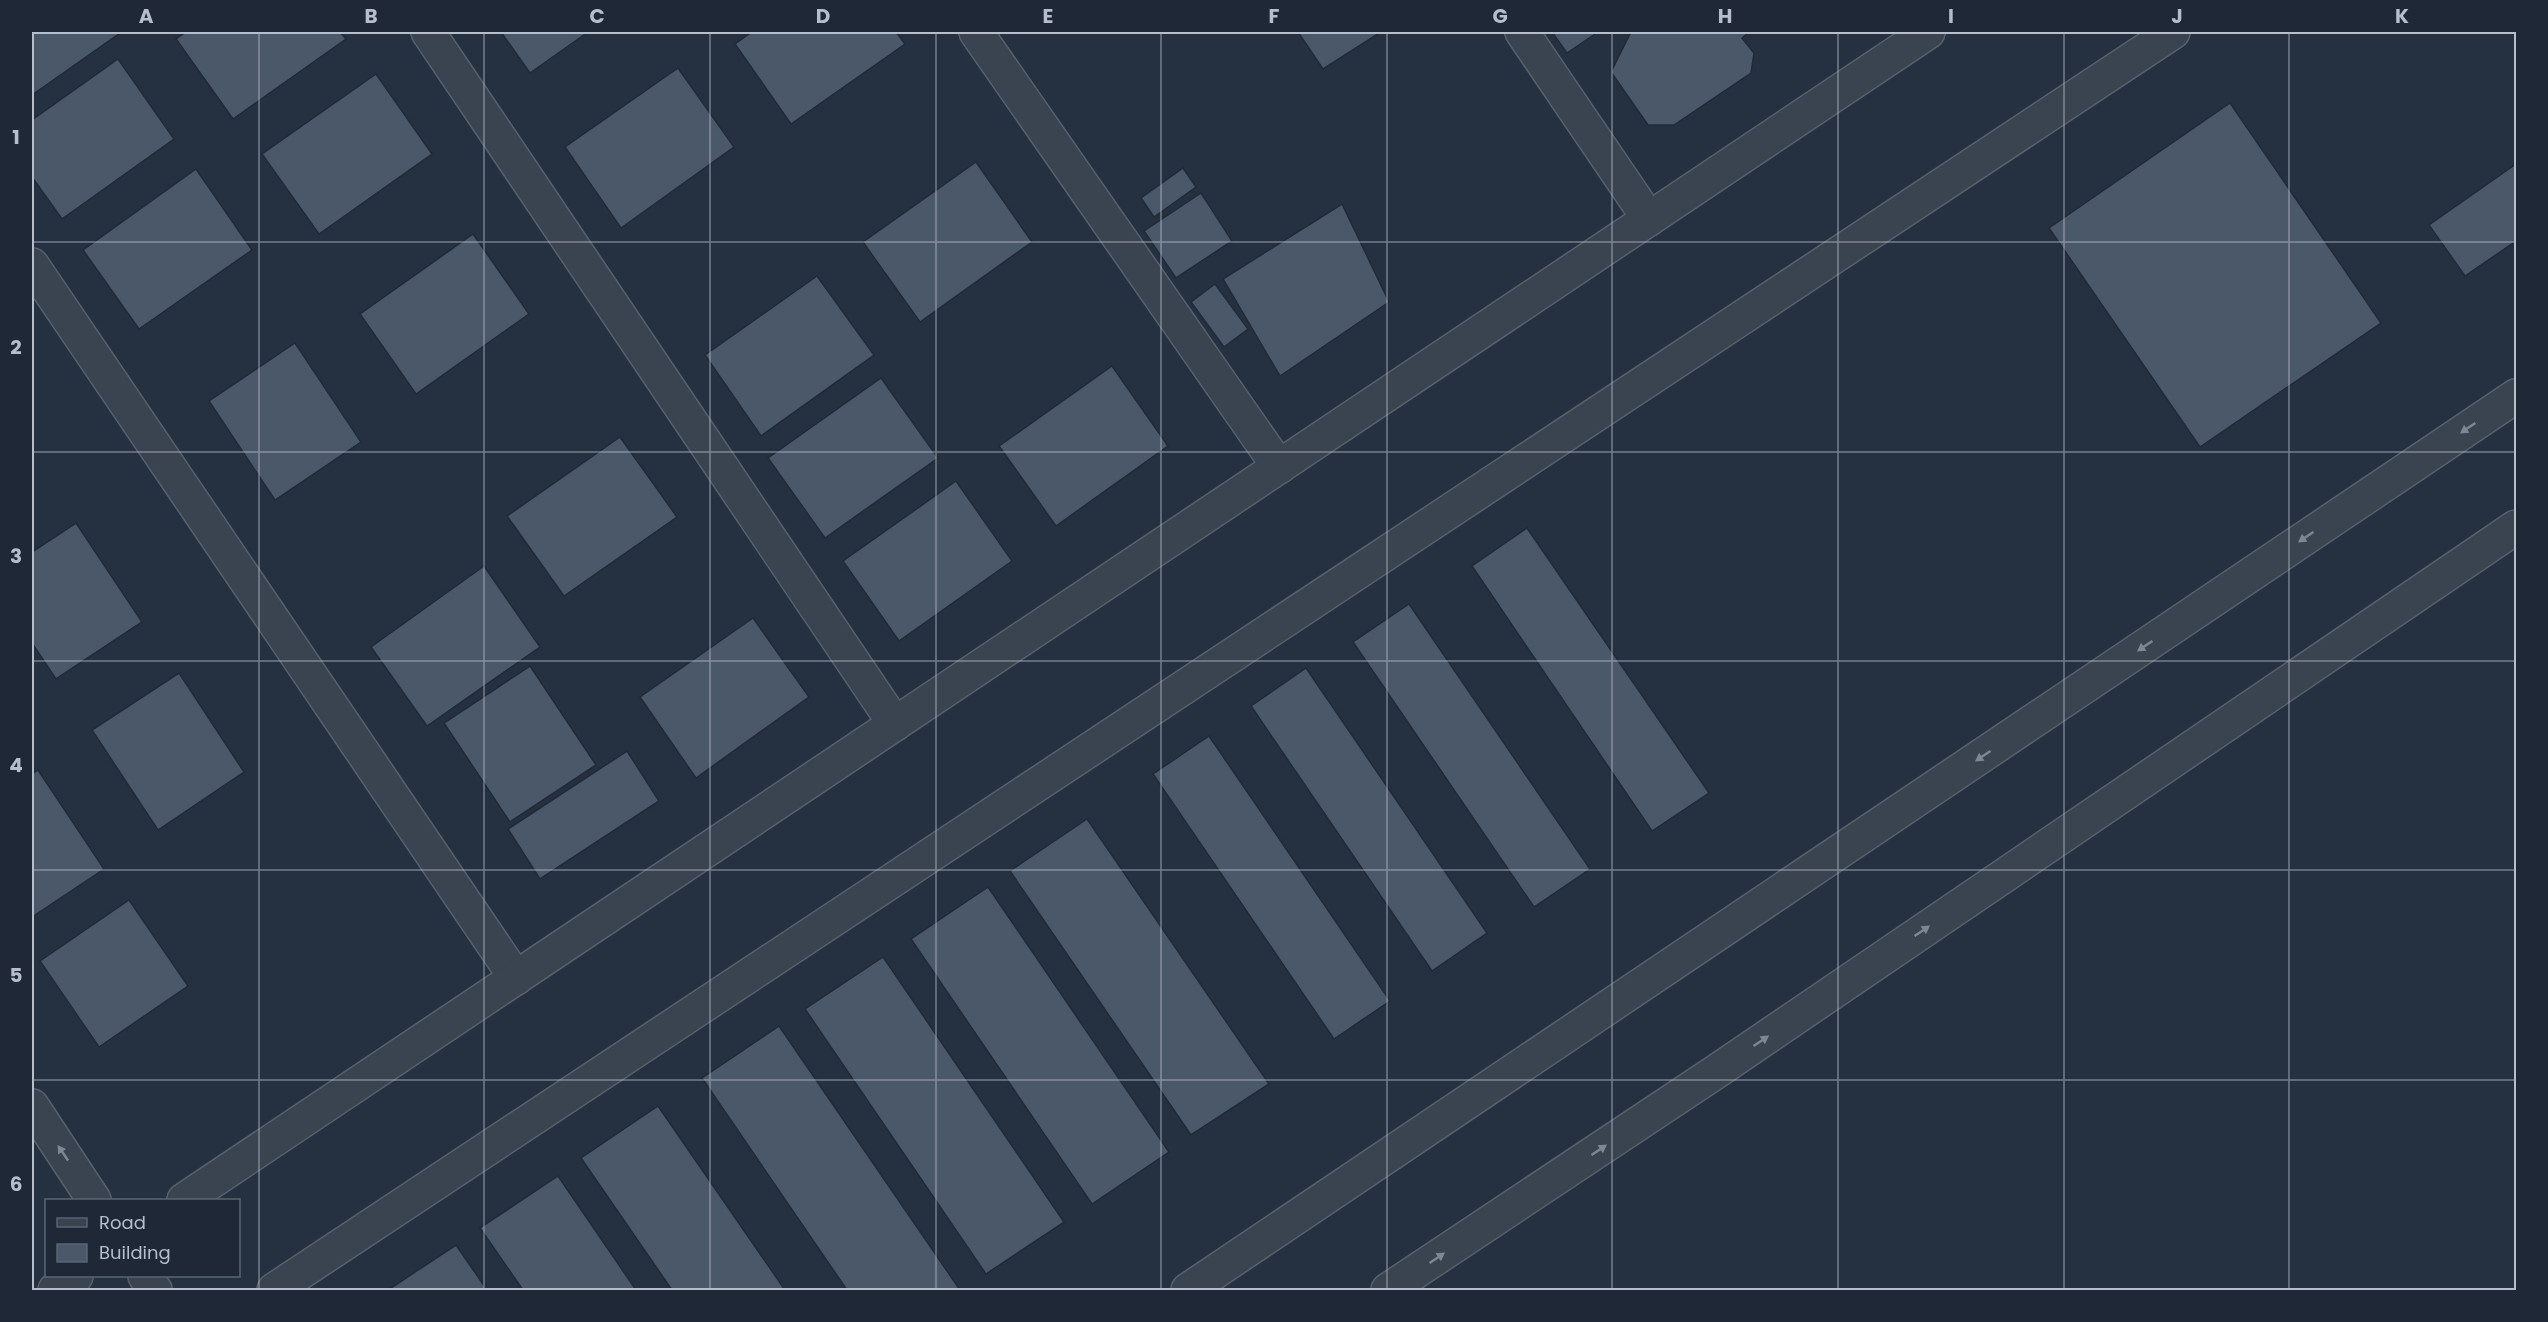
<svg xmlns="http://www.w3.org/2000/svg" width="2548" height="1322" font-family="Poppins,sans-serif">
  <rect width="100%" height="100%" fill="#253141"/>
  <g fill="#4b586a" stroke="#202a38" stroke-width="1.5">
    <polygon points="32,32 119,32 120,33 32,95"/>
    <polygon points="186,32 340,32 346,39 233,119 176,39"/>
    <polygon points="501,32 588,32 530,73"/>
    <polygon points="752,32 896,32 905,44 791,124 735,44"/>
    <polygon points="1298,32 1381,32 1323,69"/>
    <polygon points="1552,32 1598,32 1567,53"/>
    <polygon points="1631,32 1749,32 1742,38 1754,53 1751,73 1674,125 1648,125 1611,72"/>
    <polygon points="118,59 174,139 62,219 32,177 32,120"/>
    <polygon points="678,68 734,147 621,228 565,147"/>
    <polygon points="376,74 432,154 319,234 262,154"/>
    <polygon points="2230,103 2381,323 2200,447 2049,228"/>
    <polygon points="976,162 1032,242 920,322 863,242"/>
    <polygon points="2516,164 2516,241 2465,276 2429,225"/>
    <polygon points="1183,168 1196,187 1154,217 1141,198"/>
    <polygon points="196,169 252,250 139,329 83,250"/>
    <polygon points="1201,193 1232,241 1176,278 1144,231"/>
    <polygon points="1342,204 1389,302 1280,376 1223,279"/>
    <polygon points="473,234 529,314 416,394 360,314"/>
    <polygon points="817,276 874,355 761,436 705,355"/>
    <polygon points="1215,284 1248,329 1224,347 1191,302"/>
    <polygon points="295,343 361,442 275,500 209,401"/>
    <polygon points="1112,366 1168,446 1056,526 999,446"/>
    <polygon points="881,378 938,458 825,538 768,458"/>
    <polygon points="620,437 677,517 564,596 507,516"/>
    <polygon points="956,481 1012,561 899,641 843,561"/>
    <polygon points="76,523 142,622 56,679 32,643 32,552"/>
    <polygon points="1527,528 1709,793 1652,831 1472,566"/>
    <polygon points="484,566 540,647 427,726 371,647"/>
    <polygon points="1409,604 1590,869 1534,907 1353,642"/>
    <polygon points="753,618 809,697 696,778 640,697"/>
    <polygon points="530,666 596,765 510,822 444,723"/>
    <polygon points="1306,668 1487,933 1432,971 1251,706"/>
    <polygon points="179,673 244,772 158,830 92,730"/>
    <polygon points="1209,736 1390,1001 1334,1039 1153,774"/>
    <polygon points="627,751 659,801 540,879 508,829"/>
    <polygon points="38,770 104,869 32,917 32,774"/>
    <polygon points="1087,819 1269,1084 1191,1135 1010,871"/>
    <polygon points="988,887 1169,1152 1092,1204 911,939"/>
    <polygon points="129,900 188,986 99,1047 40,961"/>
    <polygon points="883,957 1064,1222 986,1274 805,1009"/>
    <polygon points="779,1026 960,1290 847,1290 702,1078"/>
    <polygon points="658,1106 785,1290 672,1290 581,1158"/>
    <polygon points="558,1176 636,1290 523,1290 480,1228"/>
    <polygon points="456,1245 487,1290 388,1290"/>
  </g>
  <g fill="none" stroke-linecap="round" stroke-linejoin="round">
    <g stroke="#57616e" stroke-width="36">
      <g id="minor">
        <polyline points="428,32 895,724"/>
        <polyline points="976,32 1279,467"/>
        <polyline points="1522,32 1649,219"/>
        <polyline points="32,265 516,978"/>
        <polyline points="32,1106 94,1200"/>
        <polyline points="184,1200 1928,32"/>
        <polyline points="145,1276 155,1290"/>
        <polyline points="55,1290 76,1276"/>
        <polyline points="274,1290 2173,32"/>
      </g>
    </g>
    <g stroke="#57616e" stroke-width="36">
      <g id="tertiary">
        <polyline points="1188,1290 2516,396"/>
        <polyline points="1388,1290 1717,1071 2516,527"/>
      </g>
    </g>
    <use href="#minor" stroke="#3a4350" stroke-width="33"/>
    <use href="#tertiary" stroke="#3a4350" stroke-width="33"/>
  </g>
  <defs><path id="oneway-solid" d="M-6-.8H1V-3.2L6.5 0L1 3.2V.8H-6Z" transform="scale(1.5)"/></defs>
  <g fill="#7e8794">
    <use href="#oneway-solid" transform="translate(2468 428) rotate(146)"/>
    <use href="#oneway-solid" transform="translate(2306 537) rotate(146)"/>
    <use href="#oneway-solid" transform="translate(2145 646) rotate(146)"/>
    <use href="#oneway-solid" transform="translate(1983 756) rotate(146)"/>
    <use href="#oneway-solid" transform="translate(1922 931) rotate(-34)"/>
    <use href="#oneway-solid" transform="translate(1761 1041) rotate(-34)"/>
    <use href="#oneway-solid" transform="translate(1599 1150) rotate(-34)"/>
    <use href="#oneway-solid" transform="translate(63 1153) rotate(-124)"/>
    <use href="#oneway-solid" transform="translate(1437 1258) rotate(-34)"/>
  </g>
  <path fill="none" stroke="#b6becb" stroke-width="1.5" stroke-opacity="0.55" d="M259,32V1290M484,32V1290M710,32V1290M936,32V1290M1161,32V1290M1387,32V1290M1612,32V1290M1838,32V1290M2064,32V1290M2289,32V1290M32,242H2516M32,452H2516M32,661H2516M32,870H2516M32,1080H2516"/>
  <rect width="2548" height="1322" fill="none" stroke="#1e2836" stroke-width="66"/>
  <rect x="45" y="1199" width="195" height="78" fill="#1e2836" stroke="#5b6472" stroke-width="1.5"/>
  <rect x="57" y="1218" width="30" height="9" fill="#3a4350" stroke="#5b6472" stroke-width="1.5"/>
  <text x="99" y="1229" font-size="18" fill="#b6becb">Road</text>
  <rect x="57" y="1244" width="30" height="18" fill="#4b586a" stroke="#5b6472" stroke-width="1.5"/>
  <text x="99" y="1259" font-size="18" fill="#b6becb">Building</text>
  <rect x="33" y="33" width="2482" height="1256" fill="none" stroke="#b6becb" stroke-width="2"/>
  <g font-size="20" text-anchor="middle" font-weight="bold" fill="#b6becb">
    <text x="146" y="23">A</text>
    <text x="371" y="23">B</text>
    <text x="597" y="23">C</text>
    <text x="823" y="23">D</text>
    <text x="1048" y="23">E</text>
    <text x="1274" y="23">F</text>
    <text x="1500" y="23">G</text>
    <text x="1725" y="23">H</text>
    <text x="1951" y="23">I</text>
    <text x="2177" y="23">J</text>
    <text x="2402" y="23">K</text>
    <text x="16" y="144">1</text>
    <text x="16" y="354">2</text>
    <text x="16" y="563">3</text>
    <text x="16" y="772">4</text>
    <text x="16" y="982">5</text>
    <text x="16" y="1191">6</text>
  </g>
</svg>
